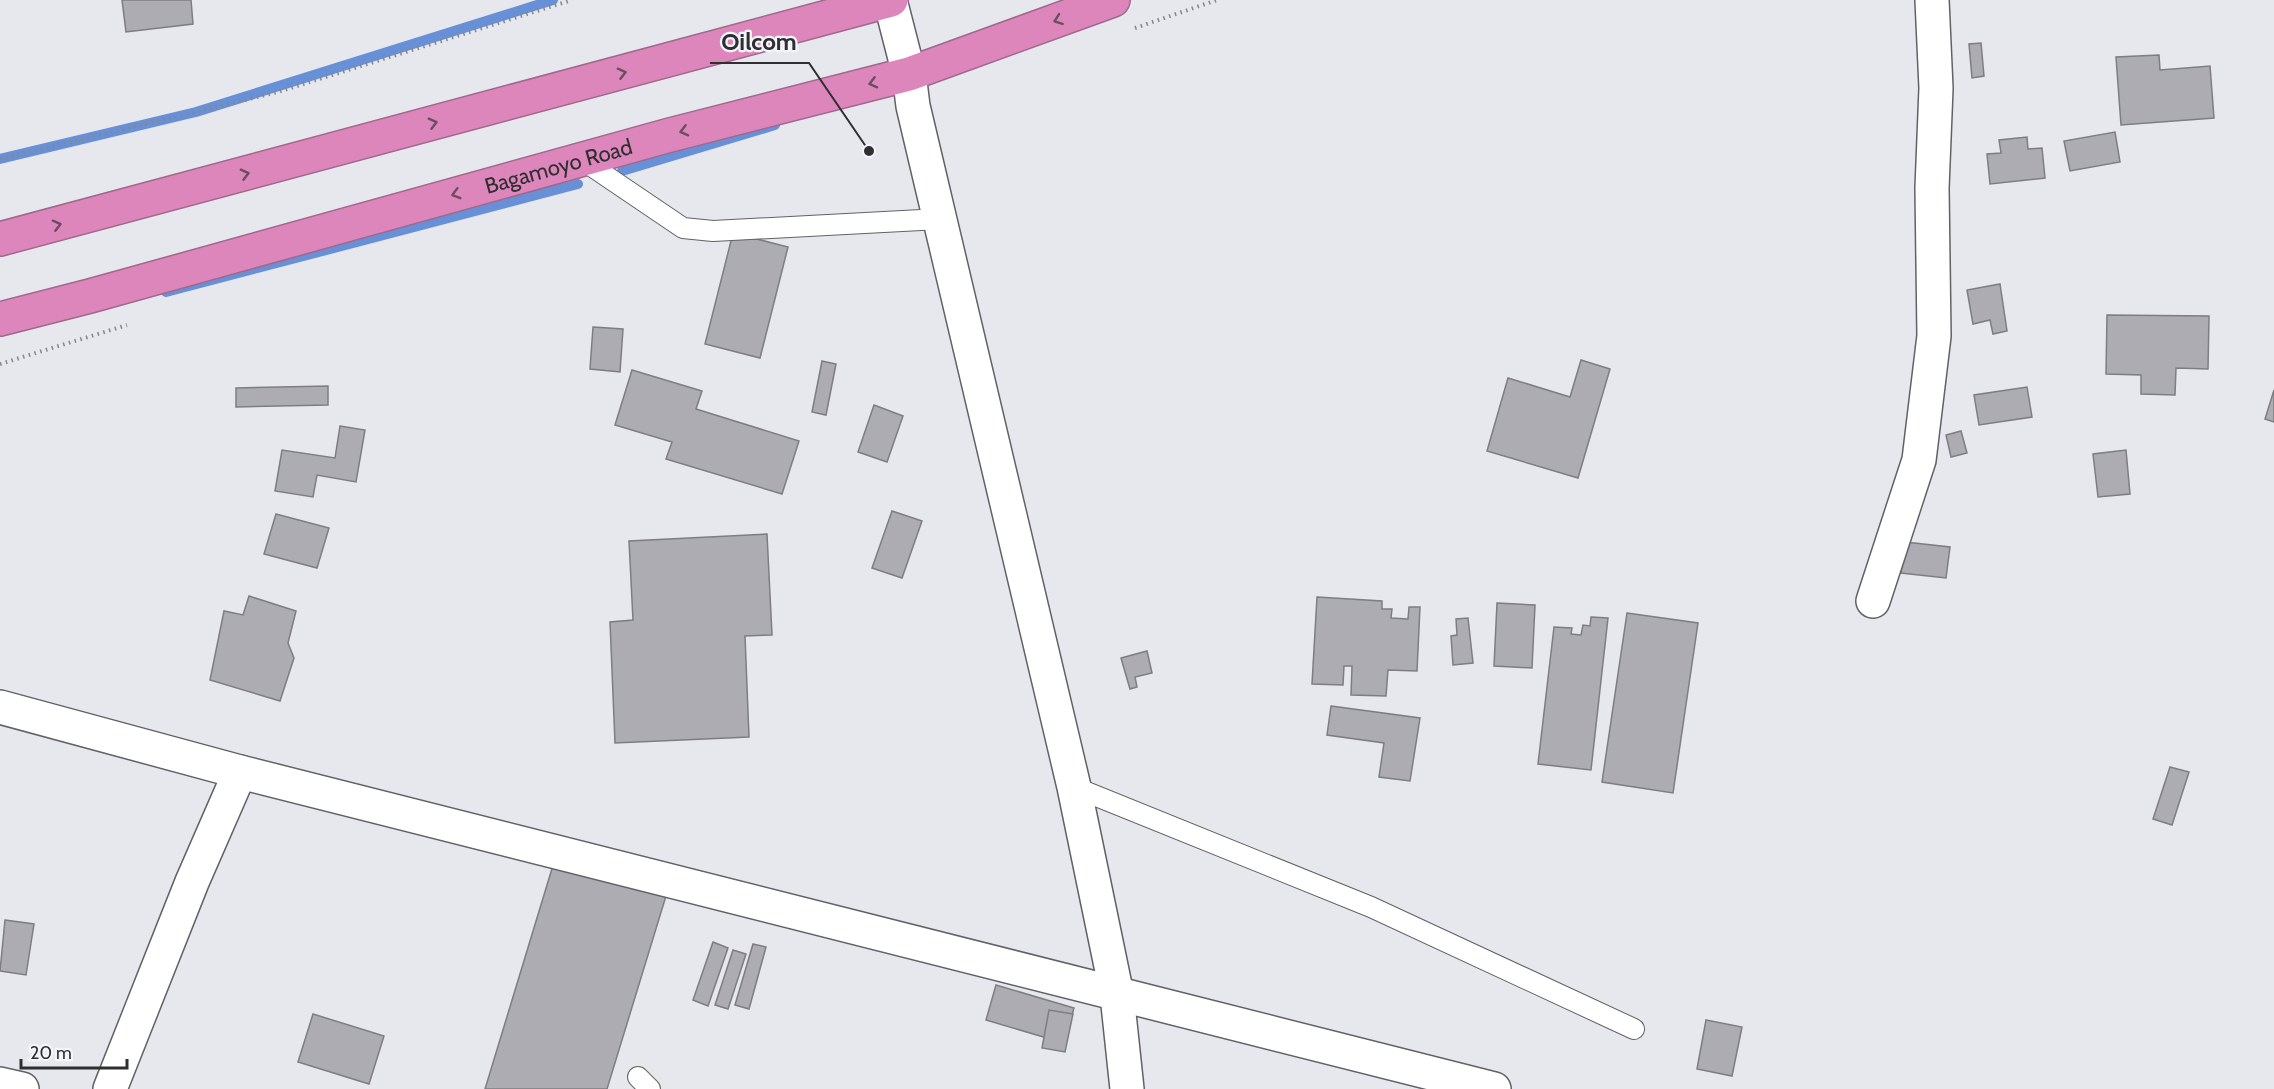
<svg xmlns="http://www.w3.org/2000/svg" width="2274" height="1089" font-family="Cabin,sans-serif">
  <rect width="100%" height="100%" fill="#e6e8ed"/>
  <g fill="none" stroke-linecap="round" stroke-linejoin="round">
    <g stroke="#6890d7" stroke-width="10">
      <polyline points="0,159 196,112 553,0"/>
      <polyline points="622,171 775,125"/>
      <polyline points="166,292 578,184"/>
    </g>
  </g>
  <g fill="#acacb2" stroke="#7d7d82" stroke-width="1.5">
    <polygon points="122,0 191,0 193,24 126,32"/>
    <polygon points="1981,43 1984,76 1972,78 1969,44"/>
    <polygon points="2159,55 2160,70 2210,66 2214,118 2121,125 2116,57"/>
    <polygon points="2115,132 2120,162 2070,171 2064,141"/>
    <polygon points="2027,137 2028,149 2042,148 2045,178 1990,184 1987,154 2001,153 1999,140"/>
    <polygon points="733,233 788,247 760,358 705,344"/>
    <polygon points="2000,284 2007,331 1993,334 1990,320 1973,324 1967,290"/>
    <polygon points="2107,315 2209,316 2208,369 2176,368 2175,395 2141,394 2141,375 2106,374"/>
    <polygon points="593,327 623,329 620,372 590,369"/>
    <polygon points="1581,360 1610,369 1578,478 1487,451 1508,378 1570,397"/>
    <polygon points="822,361 836,364 826,415 812,412"/>
    <polygon points="632,370 702,391 696,409 799,441 782,494 666,459 672,442 615,425"/>
    <polygon points="328,386 328,405 236,407 236,388"/>
    <polygon points="2027,387 2032,417 1979,425 1974,395"/>
    <polygon points="2274,390 2274,422 2265,419"/>
    <polygon points="874,405 903,416 887,462 858,452"/>
    <polygon points="340,426 365,430 356,482 317,475 313,497 275,491 282,450 335,458"/>
    <polygon points="1961,431 1967,453 1951,457 1946,435"/>
    <polygon points="2126,450 2130,494 2098,497 2093,454"/>
    <polygon points="892,511 922,521 902,578 872,568"/>
    <polygon points="276,514 329,528 317,568 264,554"/>
    <polygon points="767,534 772,635 745,636 749,737 615,743 610,622 633,620 629,541"/>
    <polygon points="1905,542 1950,547 1946,578 1901,573"/>
    <polygon points="249,596 296,611 288,643 294,658 280,701 210,680 224,611 243,615"/>
    <polygon points="1317,597 1382,601 1382,609 1392,609 1391,618 1408,619 1409,607 1420,607 1417,671 1388,670 1386,696 1351,695 1352,666 1344,666 1343,685 1312,684"/>
    <polygon points="1497,603 1535,605 1532,668 1494,666"/>
    <polygon points="1627,613 1698,623 1673,793 1602,782"/>
    <polygon points="1591,617 1608,618 1591,770 1538,764 1554,627 1572,628 1571,634 1581,635 1583,625 1590,626"/>
    <polygon points="1468,618 1473,663 1453,665 1451,636 1457,635 1456,619"/>
    <polygon points="1147,651 1152,673 1135,677 1137,687 1130,689 1121,658"/>
    <polygon points="1331,706 1420,718 1410,781 1379,777 1384,743 1327,735"/>
    <polygon points="2170,767 2189,772 2172,825 2153,819"/>
    <polygon points="554,862 666,896 607,1089 485,1089"/>
    <polygon points="5,920 34,924 26,975 0,971"/>
    <polygon points="713,942 728,948 708,1006 693,1000"/>
    <polygon points="753,944 766,947 749,1009 735,1005"/>
    <polygon points="733,950 746,954 728,1009 715,1005"/>
    <polygon points="996,985 1074,1008 1064,1043 986,1020"/>
    <polygon points="1049,1010 1073,1014 1065,1052 1042,1048"/>
    <polygon points="313,1014 384,1036 369,1084 298,1062"/>
    <polygon points="1706,1020 1742,1027 1732,1076 1697,1069"/>
  </g>
  <g fill="none" stroke-linecap="round" stroke-linejoin="round">
    <g stroke="#606266" stroke-width="22">
      <g id="lane">
        <polyline points="581,159 683,228 713,231 940,219"/>
        <polyline points="1074,787 1371,907 1634,1029"/>
        <polyline points="638,1077 650,1089"/>
      </g>
    </g>
    <g stroke="#606266" stroke-width="36">
      <g id="street">
        <polyline points="890,0 909,74 913,106 1074,787 1117,995 1127,1089"/>
        <polyline points="1873,601 1919,460 1934,336 1932,188 1936,88 1932,0"/>
        <polyline points="0,707 240,772 1494,1089"/>
        <polyline points="0,1084 22,1089"/>
        <polyline points="110,1089 192,882 240,772"/>
      </g>
    </g>
    <g stroke="#a0688b" stroke-width="36">
      <g id="highway">
        <polyline points="0,239 891,0"/>
        <path id="s1" d="M0,319L90,296L670,135L909,74L1113,0"/>
      </g>
    </g>
    <g stroke="#86878b" stroke-width="4" stroke-dasharray="1.5 4.5" stroke-linecap="butt">
      <polyline points="1135,28 1217,0"/>
      <polyline points="0,159 278,92 572,0"/>
      <polyline points="0,364 127,325"/>
    </g>
    <use href="#lane" stroke="#fff" stroke-width="20"/>
    <use href="#street" stroke="#fff" stroke-width="33"/>
    <use href="#highway" stroke="#dd86bc" stroke-width="33"/>
  </g>
  <defs><path id="oneway-chevron" d="M-2-3.5L2.5 0L-2 3.5" fill="none" stroke-width="1.6" stroke-linecap="round" stroke-linejoin="round" transform="scale(1.5)"/></defs>
  <g stroke="#6c4d62">
    <use href="#oneway-chevron" transform="translate(1058 20) rotate(160)"/>
    <use href="#oneway-chevron" transform="translate(622 73) rotate(-15)"/>
    <use href="#oneway-chevron" transform="translate(873 83) rotate(166)"/>
    <use href="#oneway-chevron" transform="translate(433 123) rotate(-15)"/>
    <use href="#oneway-chevron" transform="translate(684 131) rotate(166)"/>
    <use href="#oneway-chevron" transform="translate(245 174) rotate(-15)"/>
    <use href="#oneway-chevron" transform="translate(456 194) rotate(164)"/>
    <use href="#oneway-chevron" transform="translate(57 225) rotate(-14)"/>
  </g>
  <g text-anchor="middle" dominant-baseline="central" stroke-width="4.5" stroke-linejoin="round" paint-order="stroke">
    <g font-size="22" fill="#2f2f31" stroke="#f3f5fb">
      <text stroke="none"><textPath href="#s1" startOffset="579">Bagamoyo Road</textPath></text>
    </g>
  </g>
  <path fill="none" stroke="#2f2f31" stroke-width="2" d="M869 151L809 63H710"/>
  <circle fill="#2f2f31" stroke="#f3f5fb" stroke-width="2" cx="869" cy="151" r="6"/>
  <g font-size="24" text-anchor="middle" font-weight="bold" fill="#2f2f31" stroke="#f3f5fb" stroke-width="4.5" stroke-linejoin="round" paint-order="stroke">
    <text x="759" y="50">Oilcom</text>
  </g>
  <path d="M21 1059v9h106v-9" fill="none" stroke="#2f2f31" stroke-width="3"/>
  <text x="30" y="1059" font-size="18" fill="#2f2f31" stroke="#f3f5fb" stroke-width="4.5" paint-order="stroke">20 m</text>
</svg>
